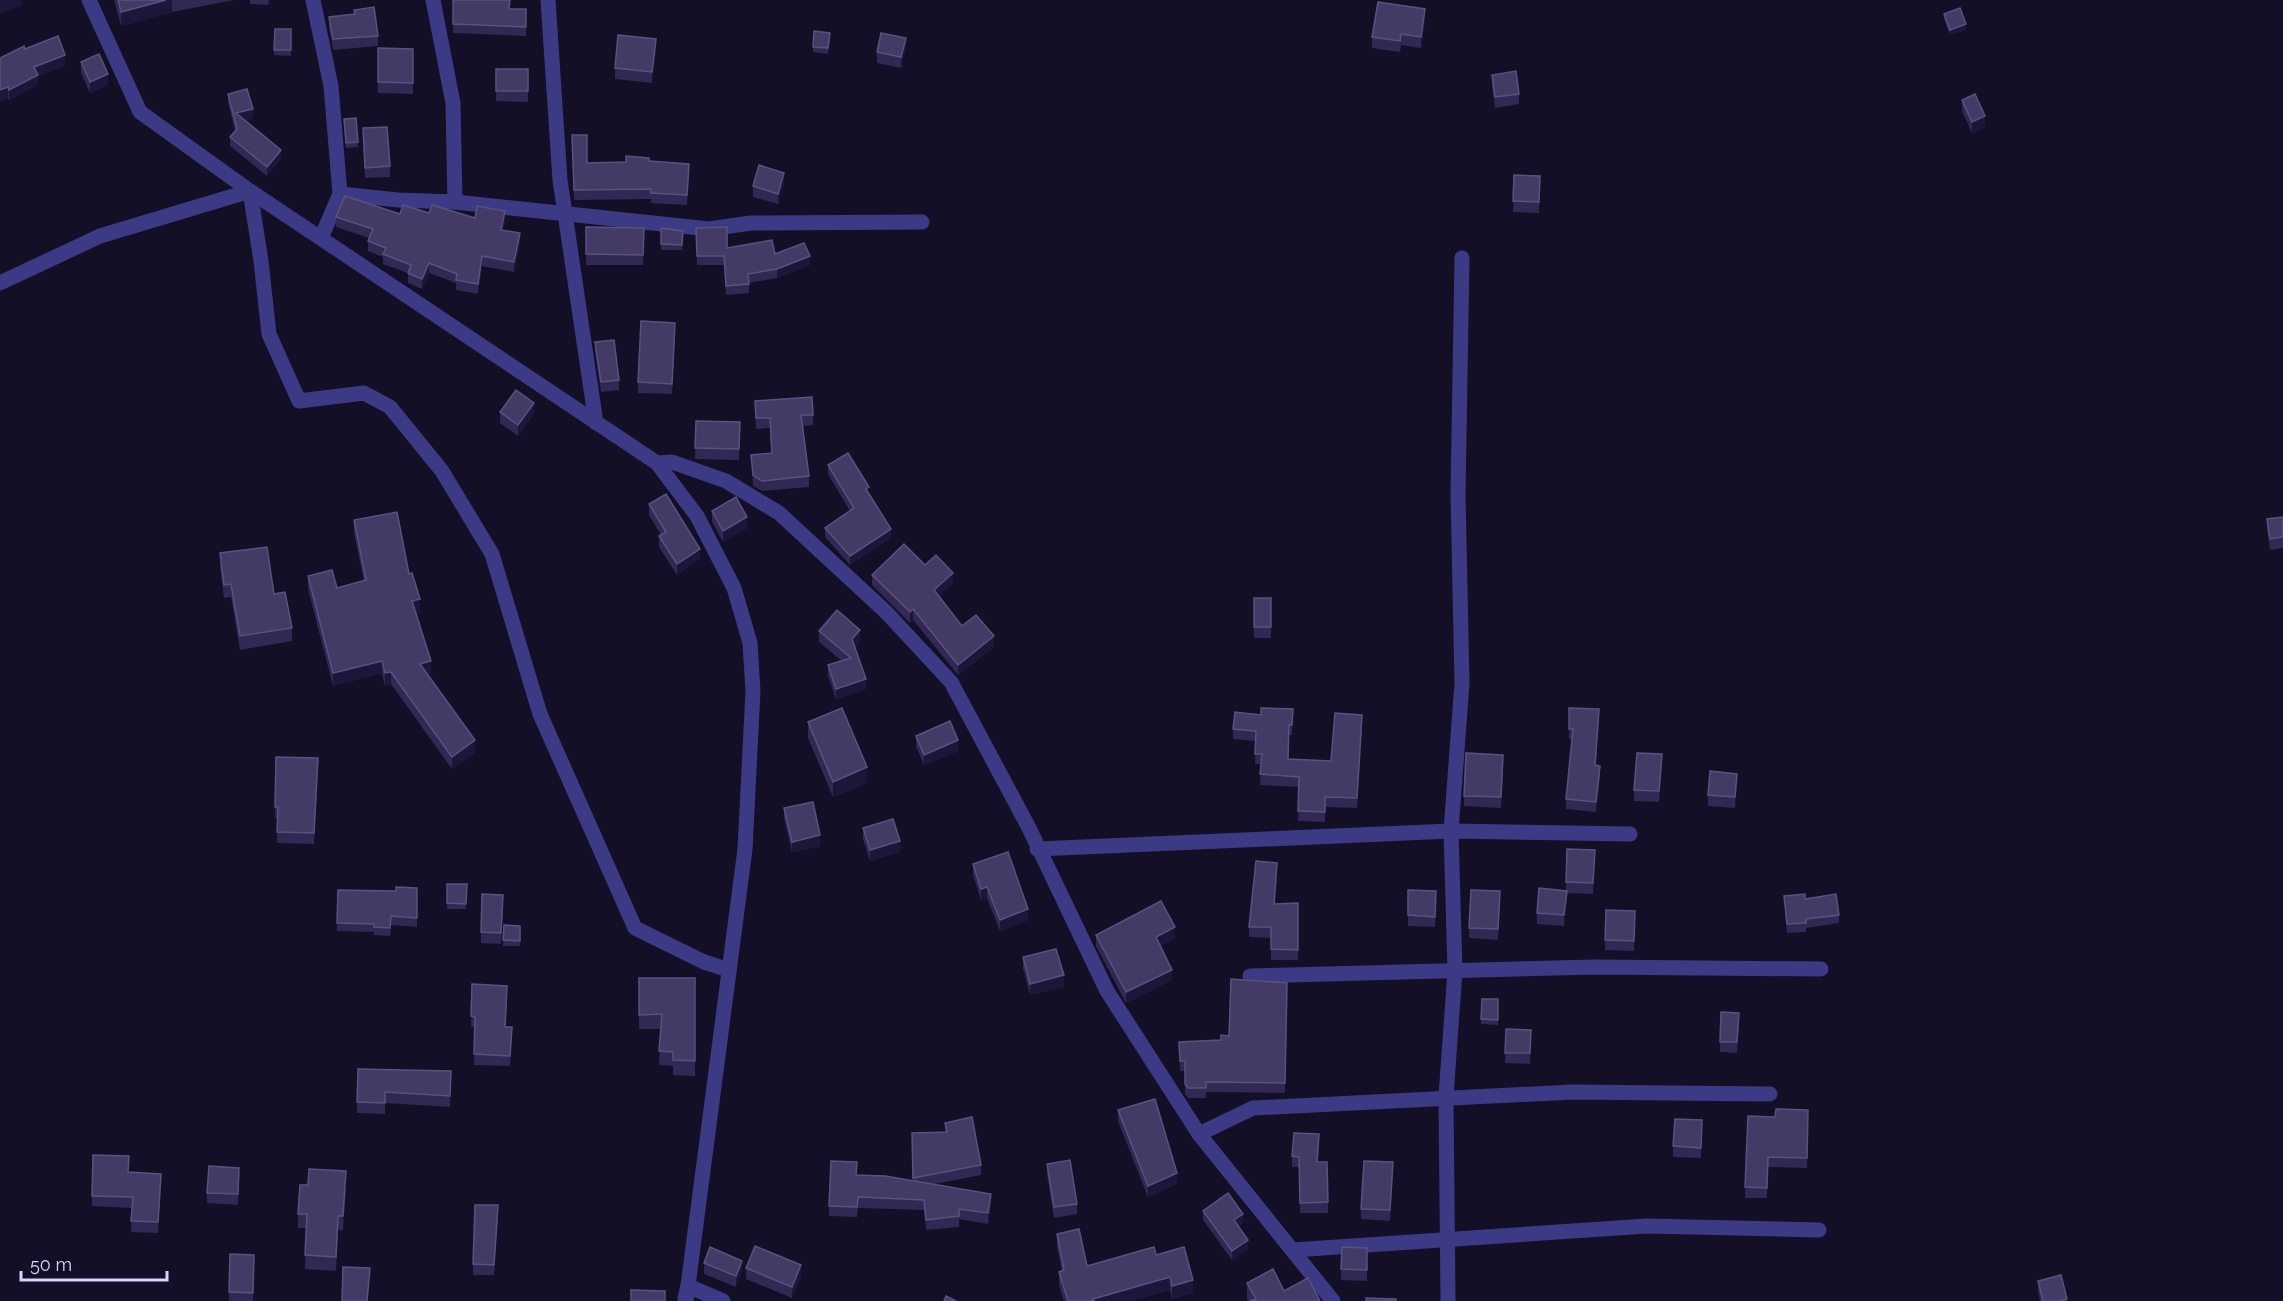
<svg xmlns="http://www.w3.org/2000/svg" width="2283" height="1301" font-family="Raleway,sans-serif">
  <rect width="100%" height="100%" fill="#130f26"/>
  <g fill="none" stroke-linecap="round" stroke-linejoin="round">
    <g stroke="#3d3a85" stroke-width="15">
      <polyline points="313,0 331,86 340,194"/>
      <polyline points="433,0 453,103 455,202"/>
      <polyline points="548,0 560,180 596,423"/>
      <polyline points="321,238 340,194 398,200 455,202 709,229 751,223 922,222"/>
      <polyline points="0,283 100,236 250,191 261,261 269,334 299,401 364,393 390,407 442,471 492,554 540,714 635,928 704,962 729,970"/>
      <polyline points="657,463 672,462 726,481 779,513 886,612 951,682 1028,826 1107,991 1199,1134 1333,1301"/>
      <polyline points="1037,849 1451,831 1630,834"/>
      <polyline points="1250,976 1595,967 1821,969"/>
      <polyline points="1199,1134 1253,1108 1573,1092 1770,1094"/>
      <polyline points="1293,1250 1647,1226 1819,1230"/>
      <polyline points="685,1298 688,1286 723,1301"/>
      <polyline points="1448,1301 1446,1096 1455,971 1451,831 1462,683 1458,495 1462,258"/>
    </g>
    <polyline stroke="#3d3a85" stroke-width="15" points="89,0 140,112 250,191 657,463 697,516 734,588 750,643 753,691 745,849 686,1301"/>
  </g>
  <g fill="#312854">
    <polygon points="114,0 234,0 172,12 121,26"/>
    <polygon points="250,0 269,0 268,5 250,4"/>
    <polygon points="453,0 510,9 526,9 526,36 453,33"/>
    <polygon points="354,10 378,36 378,46 333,50 329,27 329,17 354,14"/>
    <polygon points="1944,14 1966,30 1950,35 1944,19"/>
    <polygon points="1425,20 1421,48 1401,45 1400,52 1372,48 1372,37"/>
    <polygon points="275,29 291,29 291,56 274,55"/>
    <polygon points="830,38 828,54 813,52 813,47"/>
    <polygon points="378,48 413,49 413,94 378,93"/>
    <polygon points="906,48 901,68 877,63 877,52"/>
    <polygon points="25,49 65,65 38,76 38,85 9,100 8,98 0,101"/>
    <polygon points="656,49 652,83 615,79 615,68"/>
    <polygon points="81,62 108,85 90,93 81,73"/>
    <polygon points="496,69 528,69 528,102 496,101"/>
    <polygon points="1492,75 1519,94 1519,104 1495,108 1492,85"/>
    <polygon points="228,94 253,118 245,120 281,159 267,176 230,146 230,137 235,131 228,103"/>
    <polygon points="1962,100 1985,127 1972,133 1962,111"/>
    <polygon points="356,118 358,147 346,148 344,124"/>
    <polygon points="363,128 390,166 390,177 365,178"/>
    <polygon points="572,146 587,163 649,161 689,174 687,205 651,203 651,199 574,200"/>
    <polygon points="1514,175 1540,187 1539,213 1513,212"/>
    <polygon points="784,183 778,204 753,197 753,186"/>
    <polygon points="429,213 505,221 503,230 520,243 514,272 482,266 478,294 456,290 456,283 429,273 422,289 408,283 408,273 383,264 383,257 368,251 368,241 369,238 336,227 336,217"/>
    <polygon points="586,227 644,228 643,265 586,265"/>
    <polygon points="661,228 683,231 682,250 661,250"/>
    <polygon points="696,228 727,248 775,254 810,265 777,278 749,283 749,293 726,295 724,265 697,265"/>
    <polygon points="675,334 672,394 638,393 638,382"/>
    <polygon points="595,342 619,380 619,390 601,392 595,352"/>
    <polygon points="755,401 813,415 813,425 803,426 809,476 809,487 762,491 753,486 751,455 771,453 770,428 756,429"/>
    <polygon points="500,412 534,414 518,436 500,423"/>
    <polygon points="696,421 740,422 739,460 695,459"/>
    <polygon points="828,465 869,493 891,538 850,565 825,537 825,528 850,511 828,474"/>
    <polygon points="649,504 700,559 677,575 659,547 659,536 661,535 649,515"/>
    <polygon points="712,511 747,528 723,542 712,522"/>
    <polygon points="2283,517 2283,548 2270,550 2267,530 2267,519"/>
    <polygon points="354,520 409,574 420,612 416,613 431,674 428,674 475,753 452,769 391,684 385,686 382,673 333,686 308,589 308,576 337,588 364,581 354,533"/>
    <polygon points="220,553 274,594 292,628 292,641 240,650 231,597 224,598 220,567"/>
    <polygon points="925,565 953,583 939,596 962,626 994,647 958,675 913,620 910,623 872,585 872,575"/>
    <rect x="1254" y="598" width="17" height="40"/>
    <polygon points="819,631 860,641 855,647 866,689 836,699 828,676 828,665 842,661 819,642"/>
    <polygon points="1569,708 1599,719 1596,765 1600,776 1596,812 1566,809 1566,799 1572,739 1569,739"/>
    <polygon points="1293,709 1292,735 1289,735 1288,759 1331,761 1362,725 1357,808 1325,807 1325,822 1298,821 1299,787 1260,785 1261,764 1255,764 1256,741 1233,739 1233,729 1261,715"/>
    <polygon points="808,722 867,783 833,797 808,738"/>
    <polygon points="916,736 958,751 924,765 916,746"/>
    <polygon points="276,757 318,769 314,844 277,843 278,818 275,818"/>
    <polygon points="1503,765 1501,808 1464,806 1464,796"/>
    <polygon points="1662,765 1659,802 1634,801 1634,790"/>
    <polygon points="1737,784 1735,808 1708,806 1708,795"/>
    <polygon points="784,808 820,846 792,852 784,818"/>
    <polygon points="863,828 900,852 870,861 863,839"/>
    <polygon points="1567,849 1595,850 1593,894 1567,893 1564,926 1537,924 1537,913 1566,890"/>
    <polygon points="973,864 1028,920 1000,931 987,898 981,900 973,875"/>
    <polygon points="1277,874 1275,904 1298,903 1298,960 1271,960 1271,938 1249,937 1249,927"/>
    <polygon points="447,884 467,884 466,909 447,909"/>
    <polygon points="417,888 417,927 391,925 390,936 374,935 374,932 337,931 338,890 396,891"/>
    <polygon points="1408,890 1436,902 1435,927 1408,926"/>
    <polygon points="1784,896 1805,899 1839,915 1839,923 1806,928 1806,932 1787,933"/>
    <polygon points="1500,902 1498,940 1469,938 1469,928"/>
    <polygon points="503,906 501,944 481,943 481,932"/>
    <polygon points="1606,910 1635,911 1634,951 1605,950"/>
    <polygon points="504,925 520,926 520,946 503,946"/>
    <polygon points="1096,935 1175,938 1160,946 1172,980 1126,1003 1096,946"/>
    <polygon points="1023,957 1064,986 1030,995 1023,968"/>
    <polygon points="639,978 695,978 695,1076 673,1075 673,1066 659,1065 661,1029 639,1029"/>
    <polygon points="1287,983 1285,1093 1206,1092 1206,1098 1188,1098 1185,1094 1185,1071 1180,1071 1179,1042 1221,1040 1229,1036"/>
    <polygon points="472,984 507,997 505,1027 512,1038 510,1066 474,1065 475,1027 471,1027"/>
    <polygon points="1482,999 1498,999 1498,1025 1481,1024"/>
    <polygon points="1739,1023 1737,1053 1720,1052 1720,1042"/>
    <polygon points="1506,1029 1531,1030 1530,1064 1505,1063"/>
    <polygon points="451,1071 450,1107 385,1103 385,1114 357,1113 357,1102"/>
    <polygon points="1118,1110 1177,1184 1148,1197 1118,1121"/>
    <polygon points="1748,1116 1808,1121 1807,1168 1768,1167 1767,1198 1745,1198"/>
    <polygon points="1702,1120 1701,1158 1673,1157 1673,1146"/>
    <polygon points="945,1123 981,1165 981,1175 935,1184 991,1204 988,1224 959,1219 959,1227 926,1230 924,1210 858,1208 857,1217 829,1216 829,1206 857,1175 913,1181 912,1133 945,1132"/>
    <polygon points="1319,1145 1318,1162 1328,1202 1328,1213 1300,1213 1299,1167 1292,1167 1292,1156"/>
    <polygon points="1047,1164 1077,1204 1077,1214 1054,1218 1047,1174"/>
    <polygon points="128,1172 161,1184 158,1233 131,1232 132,1208 92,1206 92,1196"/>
    <polygon points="1393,1173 1390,1221 1361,1219 1361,1209"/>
    <polygon points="239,1178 238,1205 207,1203 207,1193"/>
    <polygon points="346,1185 343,1230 338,1230 336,1271 305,1269 306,1228 298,1228 298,1214"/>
    <polygon points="1203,1211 1243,1223 1238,1226 1248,1249 1232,1260 1203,1220"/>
    <polygon points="498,1216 494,1275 473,1275 473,1264"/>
    <polygon points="1057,1234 1087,1266 1156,1255 1193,1293 1172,1299 1170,1290 1131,1301 1064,1301 1059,1285 1059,1272 1062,1271 1057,1247"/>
    <polygon points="1342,1247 1367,1248 1367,1281 1341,1280"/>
    <polygon points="230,1254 254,1255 253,1301 229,1301"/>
    <polygon points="704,1263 742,1271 736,1287 704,1274"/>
    <polygon points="746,1268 801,1276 792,1298 746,1279"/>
    <polygon points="2038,1281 2067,1301 2040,1301 2038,1292"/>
    <polygon points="1247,1283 1284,1291 1320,1301 1248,1301 1247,1298"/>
  </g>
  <g fill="#1d163a">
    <polygon points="2,0 22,0 22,6 0,14 0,1"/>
    <polygon points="166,0 172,0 172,12 121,26 121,12"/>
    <polygon points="1425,9 1425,20 1421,48 1421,37"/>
    <polygon points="1966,24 1966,30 1950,35 1950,30"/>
    <polygon points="906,38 906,48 901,68 901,57"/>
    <polygon points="656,39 656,49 652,83 652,72"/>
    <polygon points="65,55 65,65 38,76 38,85 9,100 9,90 34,67"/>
    <polygon points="108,74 108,85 90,93 90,82"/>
    <polygon points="8,87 8,98 0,101 0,90"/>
    <polygon points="253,109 253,118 236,122 236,113"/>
    <polygon points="1985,116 1985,127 1972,133 1972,122"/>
    <polygon points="281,150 281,159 267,176 267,167"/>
    <polygon points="784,173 784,183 778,204 778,194"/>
    <polygon points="505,211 505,221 501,240 501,230"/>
    <polygon points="520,233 520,243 514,272 514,262"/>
    <polygon points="482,256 482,266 478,294 478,284"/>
    <polygon points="810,256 810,265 777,278 777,269"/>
    <polygon points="429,263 429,273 422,289 422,279"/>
    <polygon points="534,403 534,414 518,436 518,425"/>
    <polygon points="747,517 747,528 723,542 723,531"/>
    <polygon points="891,529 891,538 850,565 850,556"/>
    <polygon points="700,549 700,559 677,575 677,564"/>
    <polygon points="953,573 953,583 934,601 934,590"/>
    <polygon points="420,599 420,612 412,614 412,601"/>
    <polygon points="913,609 913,620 910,623 910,612"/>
    <polygon points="860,630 860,641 852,650 852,639"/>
    <polygon points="994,636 994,647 958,675 958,665"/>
    <polygon points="382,661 382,673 333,686 333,673"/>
    <polygon points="431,661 431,674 420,677 420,664"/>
    <polygon points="391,672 391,684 385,686 385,673"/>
    <polygon points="866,679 866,689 836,699 836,689"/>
    <polygon points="1362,715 1362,725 1357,808 1357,798"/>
    <polygon points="475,740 475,753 452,769 452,757"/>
    <polygon points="958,740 958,751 924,765 924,755"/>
    <polygon points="1600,766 1600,776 1596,812 1596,802"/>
    <polygon points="867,767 867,783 833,797 833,782"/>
    <polygon points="1737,774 1737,784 1735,808 1735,797"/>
    <polygon points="820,835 820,846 792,852 792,842"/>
    <polygon points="900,841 900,852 870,861 870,850"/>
    <polygon points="1277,863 1277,874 1274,914 1274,904"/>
    <polygon points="987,887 987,898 981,900 981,889"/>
    <polygon points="1567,891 1567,901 1564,926 1564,915"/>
    <polygon points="1028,909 1028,920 1000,931 1000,920"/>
    <polygon points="1175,927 1175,938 1156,948 1156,937"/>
    <polygon points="1172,970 1172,980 1126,1003 1126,992"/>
    <polygon points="1064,975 1064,986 1030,995 1030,984"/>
    <polygon points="346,1171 346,1185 343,1230 343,1216"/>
    <polygon points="1177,1173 1177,1184 1148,1197 1148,1186"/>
    <polygon points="991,1194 991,1204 988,1224 988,1213"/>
    <polygon points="1243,1214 1243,1223 1234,1229 1234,1220"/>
    <polygon points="1248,1240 1248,1249 1232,1260 1232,1251"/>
    <polygon points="742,1261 742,1271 736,1287 736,1276"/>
    <polygon points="801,1265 801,1276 792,1298 792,1287"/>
    <polygon points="1170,1277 1170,1290 1131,1301 1093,1301 1093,1299"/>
    <polygon points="1193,1280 1193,1293 1172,1299 1172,1286"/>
  </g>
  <g fill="#433a66" stroke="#5a527e" stroke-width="1.5">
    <polygon points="118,0 166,0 121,12"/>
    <polygon points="453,0 510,0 509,9 526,9 526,27 453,24"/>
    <polygon points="1378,2 1425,9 1421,37 1401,34 1400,41 1372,37"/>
    <polygon points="374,7 378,36 333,39 329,17 355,14 354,10"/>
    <polygon points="1960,8 1966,24 1950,30 1944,14"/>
    <polygon points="275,29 291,29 291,50 274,50"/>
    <polygon points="814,31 830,33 828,48 813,47"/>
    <polygon points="881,33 906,38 901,57 877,52"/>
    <polygon points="618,35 656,39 652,72 615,68"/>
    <polygon points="58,36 65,55 34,67 38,75 9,90 8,87 0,90 0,58 24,46 25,49"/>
    <polygon points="378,48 413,49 413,83 378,82"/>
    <polygon points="99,54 108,74 90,82 81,62"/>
    <rect x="496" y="69" width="32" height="22"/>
    <polygon points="1516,71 1519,94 1495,97 1492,75"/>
    <polygon points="247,89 253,109 236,113 281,150 267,167 230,137 237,129 228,94"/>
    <polygon points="1975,94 1985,116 1972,122 1962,100"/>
    <polygon points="356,118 358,142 346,143 344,119"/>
    <polygon points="387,127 390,166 365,168 363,128"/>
    <polygon points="572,135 587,135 587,163 626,162 626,156 649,158 649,161 689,164 687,195 651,193 651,189 574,190"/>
    <polygon points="759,165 784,173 778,194 753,186"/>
    <polygon points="1514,175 1540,176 1539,202 1513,201"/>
    <polygon points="345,196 400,214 403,205 429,213 432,205 475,218 477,206 505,211 501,230 520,233 514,262 482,256 478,284 456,280 457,274 429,263 422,279 408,273 411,265 383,254 386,248 368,241 373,229 336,217"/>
    <polygon points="586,227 644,228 643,255 586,254"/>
    <polygon points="727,227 727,248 772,240 775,254 804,243 810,256 777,269 748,274 749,284 726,286 724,256 697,256 696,228"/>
    <polygon points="661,228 683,231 682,245 661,244"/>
    <polygon points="641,321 675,323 672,384 638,382"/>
    <polygon points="614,340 619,380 601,382 595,342"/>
    <polygon points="516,390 534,403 518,425 500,412"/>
    <polygon points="812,397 813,415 801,415 809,476 762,481 753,475 751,455 772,453 770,418 756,418 755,401"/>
    <polygon points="696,421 740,422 739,449 695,448"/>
    <polygon points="848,453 869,487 866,489 891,529 850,556 825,528 854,508 828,465"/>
    <polygon points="666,494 700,549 677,564 659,536 666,532 649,504"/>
    <polygon points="736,497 747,517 723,531 712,511"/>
    <polygon points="397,512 409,574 412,573 420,599 412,601 431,661 420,664 475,740 452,757 391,672 385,673 382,661 333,673 308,576 332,570 337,588 366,580 354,520"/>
    <polygon points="2283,517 2283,537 2270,539 2267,519"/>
    <polygon points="904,544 925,565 936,555 953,573 934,590 962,626 976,615 994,636 958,665 913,609 910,612 872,575"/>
    <polygon points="267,547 274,594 285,592 292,628 240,636 231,584 224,585 220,553"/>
    <rect x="1254" y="598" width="17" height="29"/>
    <polygon points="837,610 860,630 852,639 866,679 836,689 828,665 851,658 819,631"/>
    <polygon points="842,708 867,767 833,782 808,722"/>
    <polygon points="1261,708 1293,709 1292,725 1289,725 1288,759 1331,761 1335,713 1362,715 1357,798 1325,797 1325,812 1298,811 1299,777 1260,774 1262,754 1255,754 1256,731 1233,729 1235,712 1261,715"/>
    <polygon points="1569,708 1599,709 1595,765 1600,766 1596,802 1566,799 1573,729 1569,729"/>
    <polygon points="950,721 958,740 924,755 916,736"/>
    <polygon points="1466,753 1503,755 1501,797 1464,796"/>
    <polygon points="1637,753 1662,754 1659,791 1634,790"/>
    <polygon points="276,757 318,758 314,833 277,832 278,807 275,807"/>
    <polygon points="1710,771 1737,774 1735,797 1708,795"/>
    <polygon points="813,802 820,835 792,842 784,808"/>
    <polygon points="893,819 900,841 870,850 863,828"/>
    <polygon points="1567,849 1595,850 1593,883 1566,882"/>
    <polygon points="1008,852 1028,909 1000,920 987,887 981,889 973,864"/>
    <polygon points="1256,861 1277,863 1274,904 1298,903 1298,950 1271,949 1271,927 1249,927"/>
    <polygon points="447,884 467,884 466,904 447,903"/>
    <polygon points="396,887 417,888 417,918 391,916 390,928 374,927 374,924 337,923 338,890 396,891"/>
    <polygon points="1539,888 1567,891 1564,915 1537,913"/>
    <polygon points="1408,890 1436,891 1435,917 1408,915"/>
    <polygon points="1471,890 1500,891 1498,929 1469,928"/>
    <polygon points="482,894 503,895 501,933 481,932"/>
    <polygon points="1805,894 1805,899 1836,894 1839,915 1806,919 1806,923 1787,924 1784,896"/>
    <polygon points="1161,901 1175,927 1156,937 1172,970 1126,992 1096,935"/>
    <polygon points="1606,910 1635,911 1634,941 1605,940"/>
    <polygon points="504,925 520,926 520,941 503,940"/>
    <polygon points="1056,949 1064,975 1030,984 1023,957"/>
    <polygon points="639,978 695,978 695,1061 673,1060 673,1052 659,1051 662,1014 639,1015"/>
    <polygon points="1231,979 1287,983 1285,1083 1206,1082 1206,1088 1188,1088 1185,1084 1185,1061 1180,1061 1179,1042 1221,1040 1221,1035 1229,1036"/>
    <polygon points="472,984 507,986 505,1027 512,1027 510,1056 474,1054 475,1017 471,1016"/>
    <polygon points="1482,999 1498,999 1498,1020 1481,1019"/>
    <polygon points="1721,1012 1739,1013 1737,1042 1720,1042"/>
    <polygon points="1506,1029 1531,1030 1530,1053 1505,1053"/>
    <polygon points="358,1069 451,1071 450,1096 385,1092 385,1103 357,1102"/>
    <polygon points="1155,1099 1177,1173 1148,1186 1118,1110"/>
    <polygon points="1776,1109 1808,1110 1807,1158 1768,1157 1767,1188 1745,1187 1748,1116 1775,1117"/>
    <polygon points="972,1117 981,1165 913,1178 912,1133 947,1132 945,1123"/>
    <polygon points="1675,1119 1702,1120 1701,1148 1673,1146"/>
    <polygon points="1294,1133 1319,1134 1317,1162 1327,1162 1328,1202 1300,1203 1299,1157 1292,1156"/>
    <polygon points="93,1155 129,1156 128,1172 161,1174 158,1222 131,1221 133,1197 92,1196"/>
    <polygon points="1070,1160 1077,1204 1054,1207 1047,1164"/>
    <polygon points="831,1161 857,1162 856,1175 885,1176 991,1194 988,1213 959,1209 959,1216 926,1220 924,1200 858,1197 857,1207 829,1206"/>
    <polygon points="1364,1161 1393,1162 1390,1210 1361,1209"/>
    <polygon points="209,1166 239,1168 238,1194 207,1193"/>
    <polygon points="309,1169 346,1171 343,1216 338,1216 336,1257 305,1255 307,1214 298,1214 300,1185 308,1185"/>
    <polygon points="1228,1193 1243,1214 1234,1220 1248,1240 1232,1251 1203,1211"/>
    <polygon points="475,1205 498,1205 494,1265 473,1264"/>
    <polygon points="1079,1229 1087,1266 1154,1247 1156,1255 1184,1247 1193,1280 1172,1286 1170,1277 1093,1299 1094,1301 1068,1301 1059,1272 1064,1270 1057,1234"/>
    <polygon points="755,1246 801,1265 792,1287 746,1268"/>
    <polygon points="710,1247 742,1261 736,1276 704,1263"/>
    <polygon points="1342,1247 1367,1248 1367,1270 1341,1269"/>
    <polygon points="230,1254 254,1255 253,1293 229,1292"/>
    <polygon points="343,1267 370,1268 367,1301 342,1301"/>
    <polygon points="1273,1269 1284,1291 1308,1278 1320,1301 1250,1301 1256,1299 1247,1283"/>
    <polygon points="2061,1275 2067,1299 2060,1301 2043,1301 2038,1281"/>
    <polygon points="631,1290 665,1291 665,1301 631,1301"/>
    <polygon points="946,1296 956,1301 944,1301"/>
    <polygon points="1366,1298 1396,1299 1396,1301 1366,1301"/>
  </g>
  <path d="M21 1271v9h146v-9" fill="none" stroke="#d9d4ff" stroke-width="3"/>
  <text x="30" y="1271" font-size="18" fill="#d9d4ff" stroke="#130f26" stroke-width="4.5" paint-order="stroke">50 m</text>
</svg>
